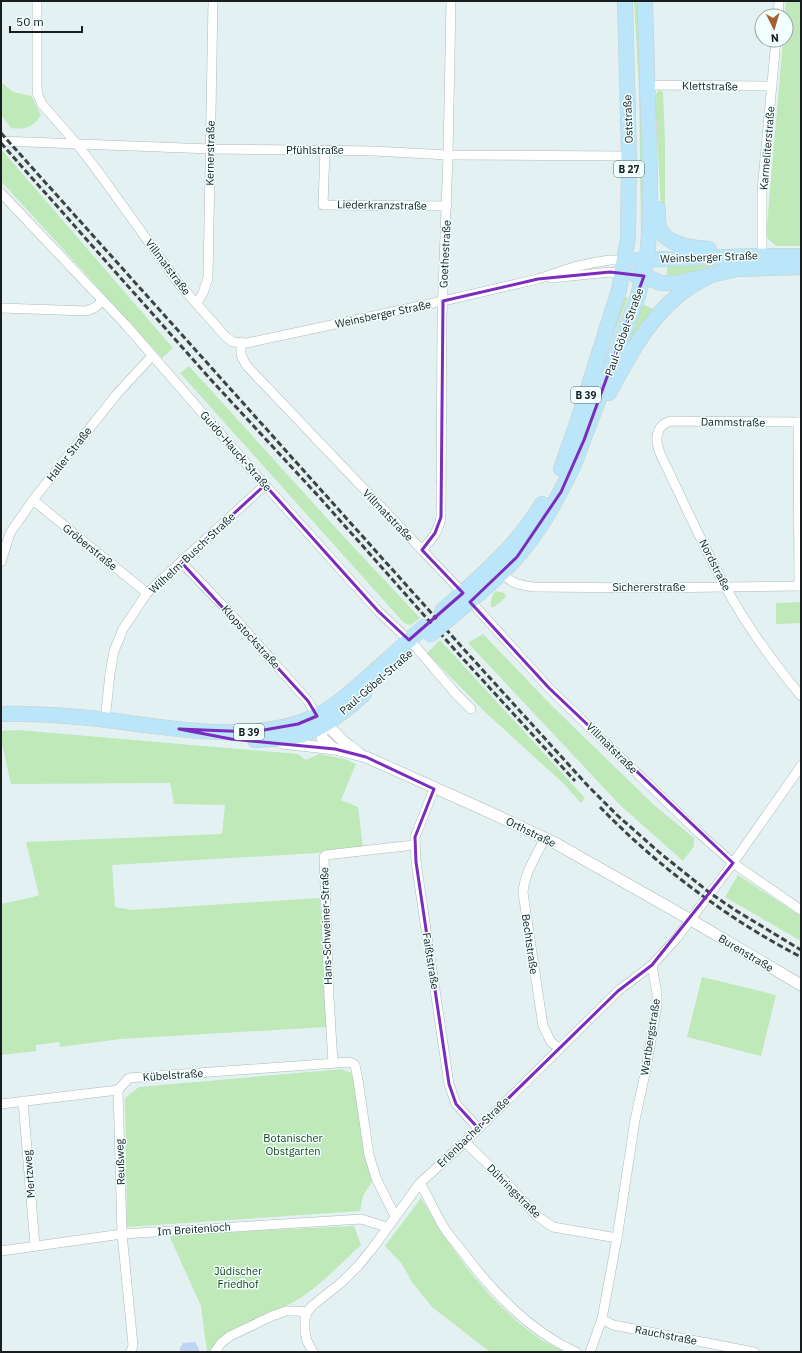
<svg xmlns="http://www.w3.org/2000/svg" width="802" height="1353" font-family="'IBM Plex Sans',sans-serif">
  <rect width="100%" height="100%" fill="#e4f1f2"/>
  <g fill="#bfe9b9">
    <polygon points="634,1 638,1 645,233 641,234 639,88"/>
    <polygon points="786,1 801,1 801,246 776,246 766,237 783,40 786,40 786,16 784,16"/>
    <path d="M1,82L13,92L31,96L41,115C33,127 26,130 11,128L1,115Z"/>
    <polygon points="659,90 663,92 665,142 665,215 661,209 655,97 656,94"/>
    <polygon points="2,150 173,348 162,358 1,181"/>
    <path d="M667,266H709V268C695,272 682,277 667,275Z"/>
    <polygon points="623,296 628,298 606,355"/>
    <polygon points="641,303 653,309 628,344"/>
    <polygon points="189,366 345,538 420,618 411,625 404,623 180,373"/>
    <path d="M496,591L504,593L506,596L505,598L494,607H491C490,601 492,594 496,591Z"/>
    <polygon points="801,602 801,623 776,624 776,603"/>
    <polygon points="483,634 552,706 654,805 694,838 694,846 683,861 620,805 468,643"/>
    <polygon points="440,640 585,798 581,803 563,783 485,712 427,653"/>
    <polygon points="18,730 298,754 306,760 319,754 345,759 356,764 341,800 358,807 363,848 317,853 112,865 115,907 132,910 147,909 320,898 327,1027 120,1039 60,1047 59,1042 36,1045 36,1051 1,1055 1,904 33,897 39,895 26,842 222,834 225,805 174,804 170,783 11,784 1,739 1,731"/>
    <polygon points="738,875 801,916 801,941 725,897"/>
    <polygon points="702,977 776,995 761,1056 687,1037"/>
    <polygon points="342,1069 353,1074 373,1180 363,1196 360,1211 127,1227 125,1098 139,1087"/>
    <path d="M421,1198C454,1253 484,1298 536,1336C545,1343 556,1347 566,1352H490L432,1307L412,1282L402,1264L385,1246Z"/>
    <path d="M354,1226L361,1245C338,1266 318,1289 290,1304C269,1314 218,1330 211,1352H207L201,1306L169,1235Z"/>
  </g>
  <polygon fill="#bfd5f5" points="195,1342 199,1349 199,1352 180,1352 180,1348 183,1343"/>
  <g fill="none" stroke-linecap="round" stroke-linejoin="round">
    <g stroke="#adbaba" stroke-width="10">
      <g id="minor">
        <polyline points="37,1 37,88 38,96 42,104 76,143 97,170 179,284 226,337 233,342 247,343 443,301 538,279 574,267 597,262 610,260 625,260"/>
        <polyline points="778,16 779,1"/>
        <polyline points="648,85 772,86"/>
        <polyline points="1,141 211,149 374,151 448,155 629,156"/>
        <polyline points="325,150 323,205 447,206"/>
        <polyline points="1,193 125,324 265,485 378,611 416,647 455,693 471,709"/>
        <polyline points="762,256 762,191 776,40"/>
        <polyline points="551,278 610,272 623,274"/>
        <polyline points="197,303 203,293 208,278 213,1"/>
        <polyline points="1,308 86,311 94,308 103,301"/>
        <polyline points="241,343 241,355 246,365 463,593 549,688 699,833 733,863 801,910"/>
        <polyline points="798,422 799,586"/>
        <path d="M801,422L671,421C666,422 663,424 660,428C652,440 661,456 667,468C686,507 704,548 725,586C746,625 773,662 801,696"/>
        <polyline points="33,500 147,593"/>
        <path d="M422,550C431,540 439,531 441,517L442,317L448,155L451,1"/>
        <polyline points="1,562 10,533 33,500 116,395 152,356"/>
        <polyline points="181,562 230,613 308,701 317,716"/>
        <path d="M501,573C513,584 519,585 534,587L649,588L801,586"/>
        <polyline points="105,720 110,674 114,651 123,629 147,593 265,485"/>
        <polyline points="434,789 415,837 416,862 449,1084 456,1104 478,1128"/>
        <path d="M545,838C536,856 524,874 523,893L543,1026L551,1042L559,1048"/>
        <polyline points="333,1063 329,997 324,857 326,855 414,845"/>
        <polyline points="118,1090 122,1234 133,1345 131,1352"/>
        <polyline points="23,1101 35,1246"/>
        <polyline points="1,1104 118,1090 129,1078 350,1062 355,1065 358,1080 369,1155 376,1178 395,1216"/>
        <polyline points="465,1142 502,1178 537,1216 553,1227 617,1238"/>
        <path d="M420,1183C428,1197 435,1212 443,1226C449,1236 458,1245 465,1255C495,1294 530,1331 576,1352"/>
        <polyline points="1,1251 122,1234 299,1223 361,1219 387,1227"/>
        <polyline points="602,1319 613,1325 754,1352"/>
        <polyline points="215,1352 221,1343 230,1336 272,1316 286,1311 296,1311 307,1312"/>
        <polyline points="313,1352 307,1341 305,1332 305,1318 307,1312 312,1306 342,1282 358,1266 372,1249 420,1183 465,1142 618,991 652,965 676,939 733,863 801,766"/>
        <polyline points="590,1352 602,1319 617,1238 635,1120 646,1069 657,1005 657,994 652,965"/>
      </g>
    </g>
    <g stroke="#adbaba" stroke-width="12">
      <g id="tertiary">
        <polyline points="319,720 322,725 322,738 334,749"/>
        <path d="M322,725C335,729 334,733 343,741C348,745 354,749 359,753"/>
        <polyline points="282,743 335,749 366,757 489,812 555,843 691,920 801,985"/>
      </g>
    </g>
    <g stroke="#cccdce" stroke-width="16">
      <g id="primary">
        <path d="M658,209C658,216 657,225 661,231C669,246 695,248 709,249"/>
        <polyline points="638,260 755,256 801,256"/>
        <polyline points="635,275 644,276 661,283 676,283 737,269 801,267"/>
        <path d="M609,393C630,354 652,311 691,286C698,282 705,278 713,274"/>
        <polyline points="561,469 579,417 619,290 628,238 629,156 625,1"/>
        <path d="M442,611C479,578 516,547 542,504"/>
        <path d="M450,618C473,599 496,580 516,558C540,532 557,499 573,467L638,296L647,259L650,221V177L645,1"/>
        <path d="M1,714C36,713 72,716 107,720C171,728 256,745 316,716C333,708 347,696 360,684C382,665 402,646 424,627"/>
        <path d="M255,740C271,739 287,739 302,735C326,727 346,710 364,694"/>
      </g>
    </g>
    <use href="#minor" stroke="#fff" stroke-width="9"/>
    <use href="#tertiary" stroke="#fff" stroke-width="11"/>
    <use href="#primary" stroke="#bbe5f8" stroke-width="15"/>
    <g stroke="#3d4243" stroke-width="3" stroke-dasharray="6 3" stroke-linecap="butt">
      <polyline points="1,133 460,645 588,786 617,815 660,853 710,893 735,910 801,950"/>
      <polyline points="1,143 213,382 321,499 455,650 575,781"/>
      <path d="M600,807C656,865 729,920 801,957"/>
    </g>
    <g stroke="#cccdce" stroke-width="16" stroke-linecap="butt">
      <polyline id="primary-bridge" points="430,635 450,618"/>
    </g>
    <use href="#primary-bridge" stroke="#bbe5f8" stroke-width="15"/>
  </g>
  <path fill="none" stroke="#7b2cbf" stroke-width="3" stroke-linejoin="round" d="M610,272L644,276L584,440L561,492L517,557L470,602L549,688L733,863L652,965L618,991L478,1128L456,1104L449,1084L416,862L415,837L434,789L366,757L335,749L231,739L179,729L253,732L298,724L317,716L308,701L181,562L265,485L378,611L409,640L463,593L422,550L435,533L441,517L443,301L538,279Z"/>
  <g text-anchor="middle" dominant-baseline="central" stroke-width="3" stroke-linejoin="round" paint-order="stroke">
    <g fill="#f1ffff" stroke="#5a6162" stroke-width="1">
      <rect x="614" y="161" width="30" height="16" rx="3"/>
      <rect x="571" y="387" width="30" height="16" rx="3"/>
      <rect x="234" y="724" width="30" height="16" rx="3"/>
    </g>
    <g font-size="10" font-weight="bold" fill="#191d1e">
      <text x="629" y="169">B 27</text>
      <text x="586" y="395">B 39</text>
      <text x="249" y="732">B 39</text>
    </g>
    <g font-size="11" fill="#191d1e" stroke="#f1ffff">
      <text transform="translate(710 86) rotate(1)">Klettstraße</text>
      <text transform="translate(628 119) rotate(-92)">Oststraße</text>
      <text transform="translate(767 148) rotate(-85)">Karmeliterstraße</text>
      <text x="315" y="150">Pfühlstraße</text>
      <text transform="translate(210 153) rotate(-89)">Kernerstraße</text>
      <text transform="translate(382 205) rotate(1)">Liederkranzstraße</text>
      <text transform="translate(445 254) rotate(-87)">Goethestraße</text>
      <text transform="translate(709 257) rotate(-2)">Weinsberger Straße</text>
      <text transform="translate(168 267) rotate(53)">Villmatstraße</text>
      <text transform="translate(383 314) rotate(-12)">Weinsberger Straße</text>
      <text transform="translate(624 332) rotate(-70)">Paul-Göbel-Straße</text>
      <text transform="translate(733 422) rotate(1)">Dammstraße</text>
      <text transform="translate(236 451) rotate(49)">Guido-Hauck-Straße</text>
      <text transform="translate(69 454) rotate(-52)">Haller Straße</text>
      <text transform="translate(388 515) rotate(46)">Villmatstraße</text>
      <text transform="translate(90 547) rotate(39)">Gröberstraße</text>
      <text transform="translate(192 553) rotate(-43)">Wilhelm-Busch-Straße</text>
      <text transform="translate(715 565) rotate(63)">Nordstraße</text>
      <text x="649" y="587">Sichererstraße</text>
      <text transform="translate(251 637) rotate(48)">Klopstockstraße</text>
      <text transform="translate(376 682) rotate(-41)">Paul-Göbel-Straße</text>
      <text transform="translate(612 748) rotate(45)">Villmatstraße</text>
      <text transform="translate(531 832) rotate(26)">Orthstraße</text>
      <text transform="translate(326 926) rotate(-92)">Hans-Schweiner-Straße</text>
      <text transform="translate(530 944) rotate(82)">Bechtstraße</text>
      <text transform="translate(746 953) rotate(31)">Burenstraße</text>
      <text transform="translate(431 961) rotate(81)">Faißtstraße</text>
      <text transform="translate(650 1037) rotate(-81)">Wartbergstraße</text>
      <text transform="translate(173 1075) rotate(-4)">Kübelstraße</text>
      <text transform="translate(473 1132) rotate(-44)">Erlenbacher Straße</text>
      <text transform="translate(120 1162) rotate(-92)">Reußweg</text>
      <text transform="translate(29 1174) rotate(-95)">Mertzweg</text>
      <text transform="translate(514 1191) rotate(45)">Dühringstraße</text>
      <text transform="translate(194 1229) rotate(-4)">Im Breitenloch</text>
      <text transform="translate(666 1335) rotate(11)">Rauchstraße</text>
    </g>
    <g font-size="11" fill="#1a4715" stroke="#f1ffff">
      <text x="293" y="1138">Botanischer<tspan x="293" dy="13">Obstgarten</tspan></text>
      <text x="238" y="1271">Jüdischer<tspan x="238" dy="13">Friedhof</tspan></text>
    </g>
  </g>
  <rect width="802" height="1353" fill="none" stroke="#191d1e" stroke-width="4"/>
  <g transform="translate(774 28) rotate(175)"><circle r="19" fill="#f1ffff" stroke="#9ba5a5"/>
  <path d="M0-3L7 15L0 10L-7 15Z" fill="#a56131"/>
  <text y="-6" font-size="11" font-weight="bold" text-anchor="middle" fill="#191d1e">N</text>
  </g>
  <path d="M10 26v6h72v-6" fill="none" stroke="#191d1e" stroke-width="2"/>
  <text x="16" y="26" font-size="12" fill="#191d1e" stroke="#f1ffff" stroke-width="3" paint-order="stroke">50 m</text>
</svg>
